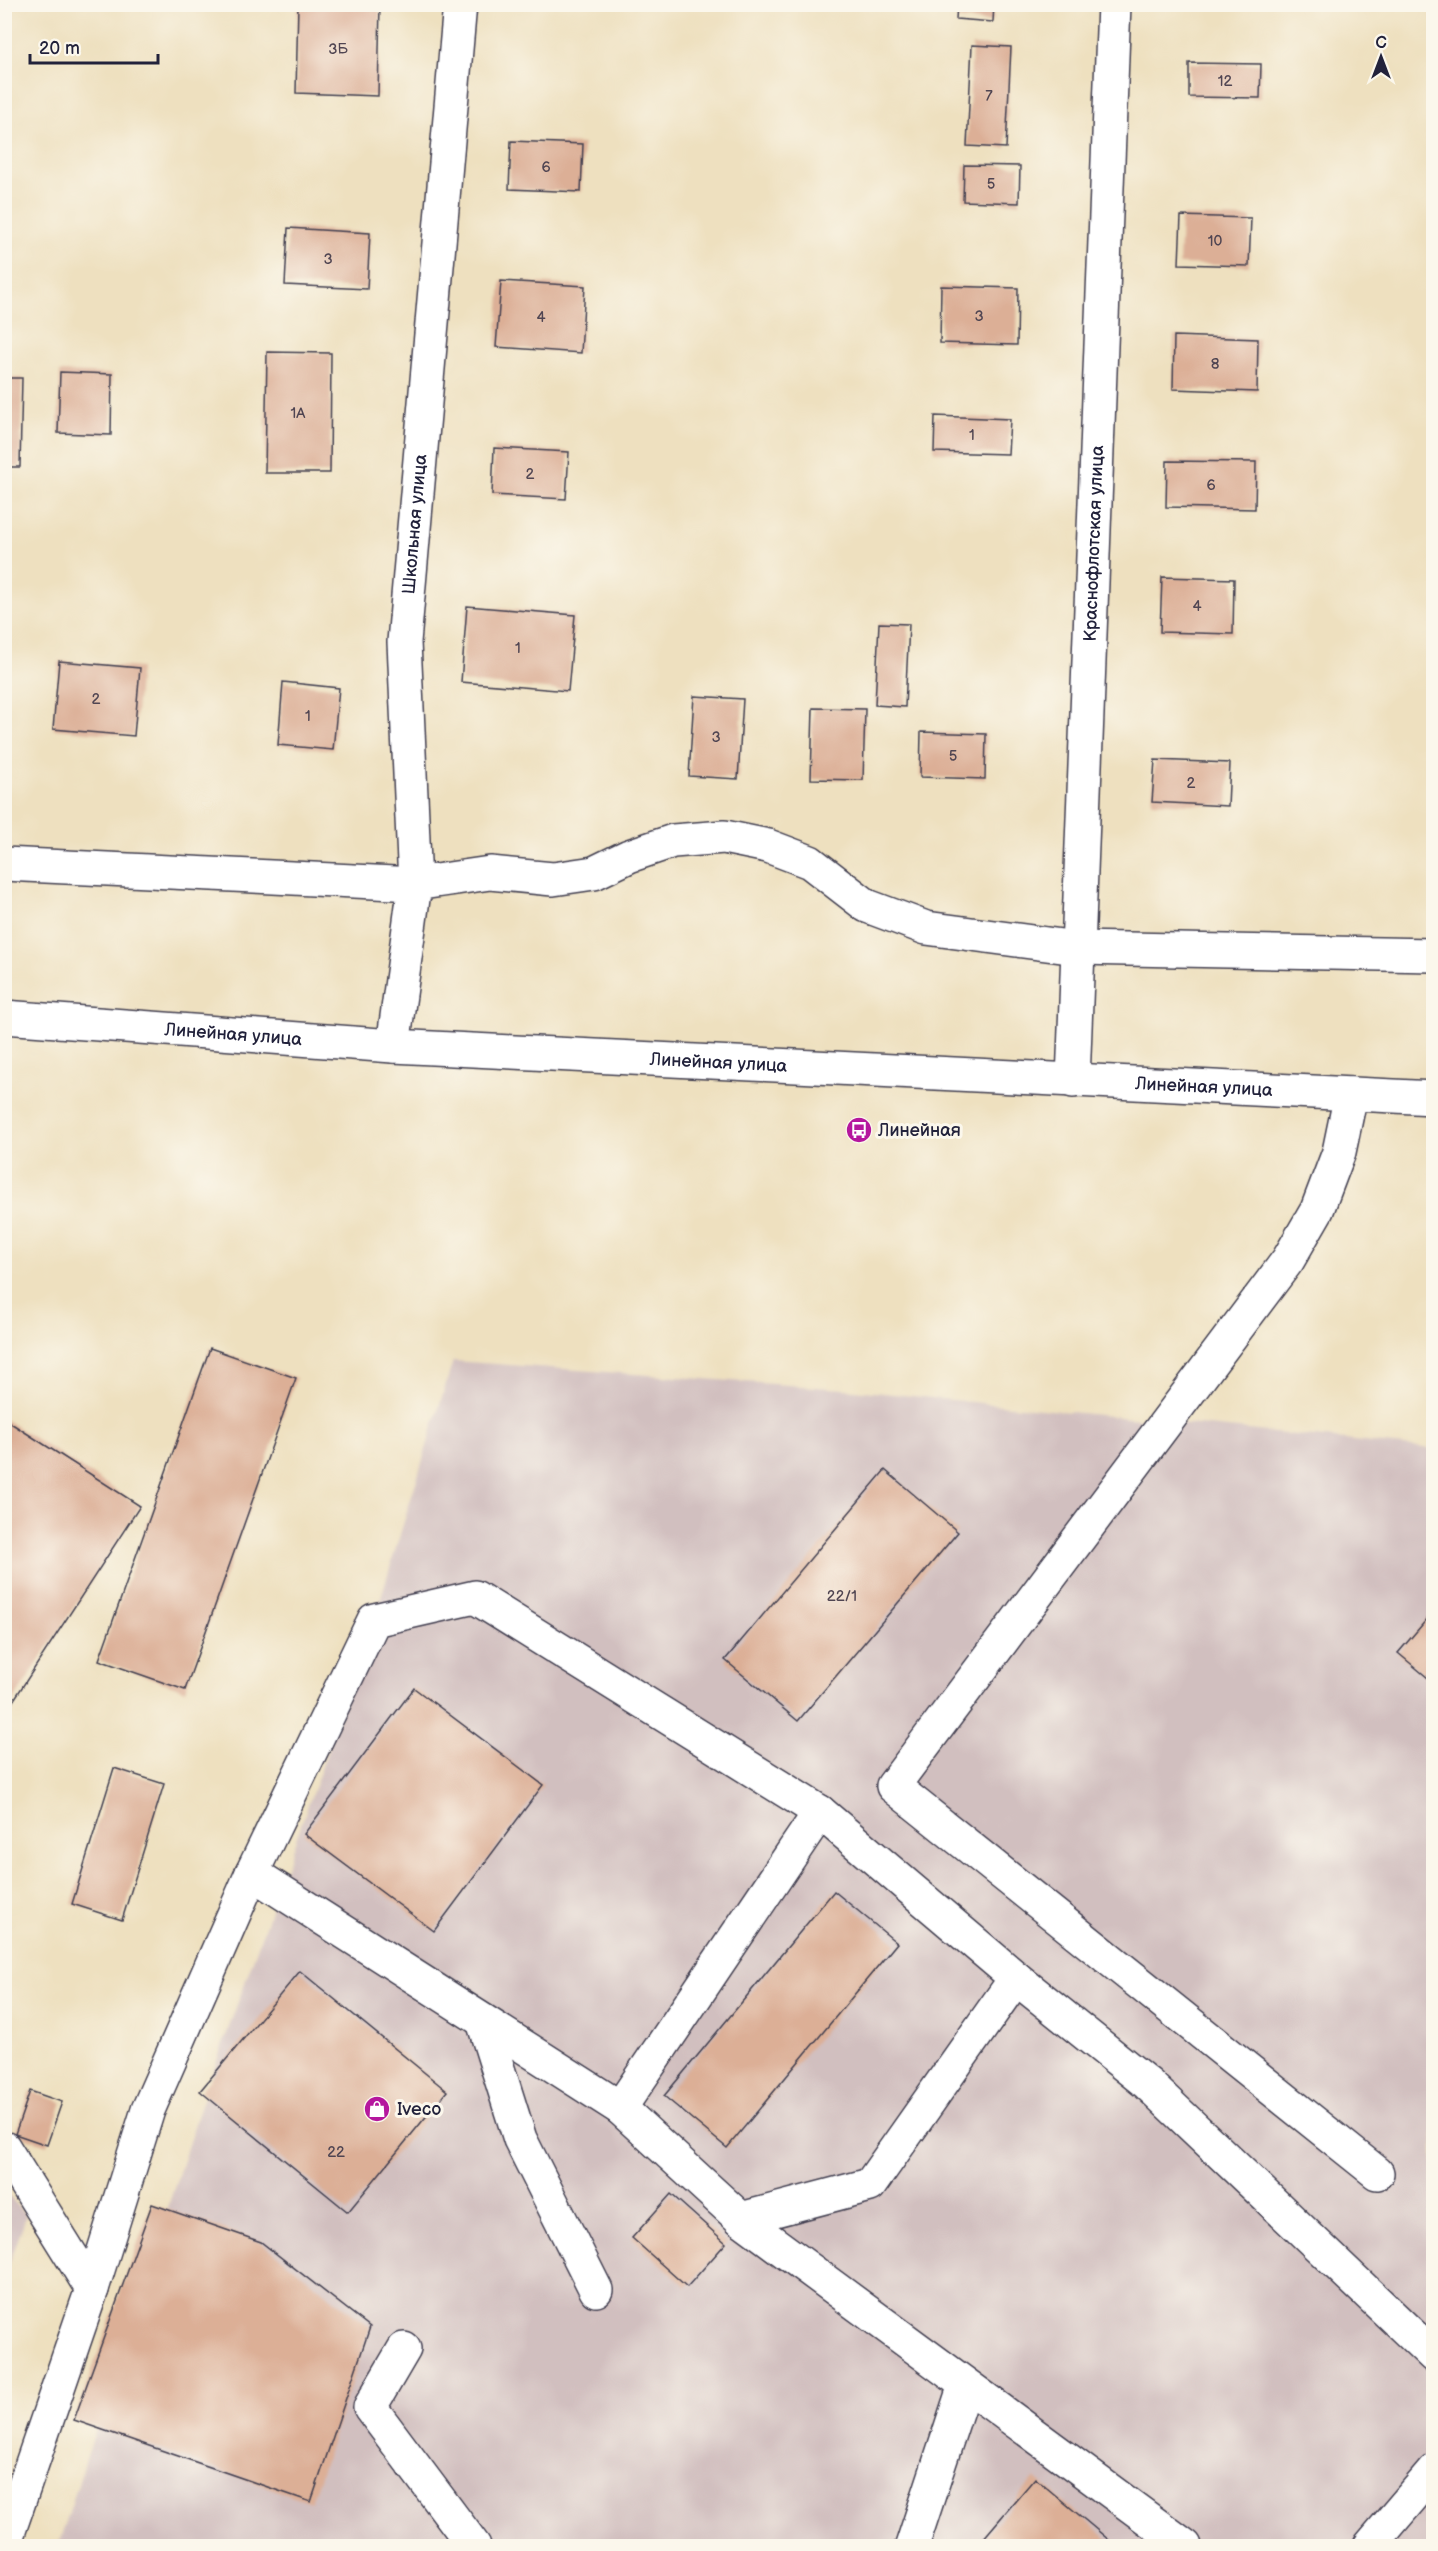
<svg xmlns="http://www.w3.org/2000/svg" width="1438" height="2551" font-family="'Balsamiq Sans',sans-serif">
  <rect width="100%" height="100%" fill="#fbf7ec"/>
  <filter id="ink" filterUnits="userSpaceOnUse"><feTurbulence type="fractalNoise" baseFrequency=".0167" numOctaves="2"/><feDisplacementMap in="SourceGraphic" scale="12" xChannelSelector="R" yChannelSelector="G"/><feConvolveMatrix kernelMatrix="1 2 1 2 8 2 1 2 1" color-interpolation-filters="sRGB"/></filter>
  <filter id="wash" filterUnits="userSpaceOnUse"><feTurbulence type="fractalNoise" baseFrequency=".008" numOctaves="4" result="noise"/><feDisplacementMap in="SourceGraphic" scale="24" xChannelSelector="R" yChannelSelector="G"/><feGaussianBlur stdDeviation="1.35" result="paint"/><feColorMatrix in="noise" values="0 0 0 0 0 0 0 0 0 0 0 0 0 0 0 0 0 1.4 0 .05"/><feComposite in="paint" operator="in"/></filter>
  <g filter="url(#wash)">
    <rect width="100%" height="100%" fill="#eee0bf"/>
    <g fill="#d1bfbf">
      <polygon points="453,1361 844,1389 1433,1449 1433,2546 58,2546 197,2117 374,1620"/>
      <polygon points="5,2191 26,2216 5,2277"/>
    </g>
    <g id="blocks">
      <g fill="#dcaf96">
        <polygon points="298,4 380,4 378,96 296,93"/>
        <polygon points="957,4 994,4 993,22 956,19"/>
        <polygon points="972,45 1011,47 1006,148 967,146"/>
        <polygon points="1189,63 1261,64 1260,98 1189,97"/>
        <polygon points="511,141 583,144 581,192 509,189"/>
        <polygon points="964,165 1020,166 1019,203 963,201"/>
        <polygon points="1181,216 1251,218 1249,266 1179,264"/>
        <polygon points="288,228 370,233 367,289 285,285"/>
        <polygon points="501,281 585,286 581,353 496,347"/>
        <polygon points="941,286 1018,288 1017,345 940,343"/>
        <polygon points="1174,336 1258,339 1257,392 1173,389"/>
        <polygon points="267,352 331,353 330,473 265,473"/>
        <polygon points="60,372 112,374 111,435 58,433"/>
        <polygon points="4,378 22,378 20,467 4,467"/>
        <polygon points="935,416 1010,419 1008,454 934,452"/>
        <polygon points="494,448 569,452 566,499 492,495"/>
        <polygon points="1167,461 1256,462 1255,509 1166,507"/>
        <polygon points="1162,577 1234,579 1233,634 1160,632"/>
        <polygon points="467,606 575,615 568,691 461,682"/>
        <polygon points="879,623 909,624 905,707 875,705"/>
        <polygon points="59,661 140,668 134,736 53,729"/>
        <polygon points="283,682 339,688 333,750 278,745"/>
        <polygon points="694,696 743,699 738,779 689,776"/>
        <polygon points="813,708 865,709 863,780 811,779"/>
        <polygon points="921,732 986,734 985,779 920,777"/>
        <polygon points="1155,760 1230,763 1228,806 1152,802"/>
        <polygon points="210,1348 296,1378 185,1690 99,1660"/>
        <polygon points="6,1420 140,1506 4,1715 4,1422"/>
        <polygon points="885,1470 958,1532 798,1721 725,1660"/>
        <polygon points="1434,1611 1434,1683 1398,1653"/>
        <polygon points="414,1688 543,1785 434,1931 304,1834"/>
        <polygon points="114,1768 164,1784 122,1920 72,1904"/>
        <polygon points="834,1891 897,1943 727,2148 664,2096"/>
        <polygon points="300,1971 447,2091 348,2212 200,2091"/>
        <polygon points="30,2091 62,2102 47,2145 15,2134"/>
        <polygon points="671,2194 726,2243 687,2287 632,2238"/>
        <polygon points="152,2204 261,2242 370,2327 311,2502 74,2420"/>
        <polygon points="1035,2478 1116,2546 977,2546"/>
      </g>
    </g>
  </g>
  <g filter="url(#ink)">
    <use href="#blocks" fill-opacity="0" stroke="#413e4f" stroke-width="1.5"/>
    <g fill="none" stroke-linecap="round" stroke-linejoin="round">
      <g stroke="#413e4f" stroke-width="36">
        <g id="minor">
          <polyline points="4,864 415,884 490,873 553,879 594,873 629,856 673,841 724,837 768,846 810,862 867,906 926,928 1077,948 1434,955"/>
          <path id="s1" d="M393,1046L415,884L404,642L460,4"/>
          <path id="s2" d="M1073,1081L1114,4"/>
          <polyline points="1351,1094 1339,1152 1317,1210 1288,1260 893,1786 1377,2173"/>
          <polyline points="252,1873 620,2108 741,2219 870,2185 1016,1978"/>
          <polyline points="483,2021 520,2139 596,2290"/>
          <polyline points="620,2108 820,1812"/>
          <polyline points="4,2148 92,2289"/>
          <polyline points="741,2219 1185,2546"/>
          <polyline points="404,2349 370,2407 474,2546"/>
          <polyline points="4,2545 92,2289 148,2110 252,1873 374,1620 475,1597 820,1812 1016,1978 1148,2084 1434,2356"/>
          <polyline points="912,2546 965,2385"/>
          <polyline points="1370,2546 1434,2471"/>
        </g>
      </g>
      <g stroke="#413e4f" stroke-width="36">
        <g id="major">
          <path id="s3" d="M4,1017L393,1046L1434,1098"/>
        </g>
      </g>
      <use href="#minor" stroke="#fff" stroke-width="33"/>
      <use href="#major" stroke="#fff" stroke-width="33"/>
    </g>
  </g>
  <defs>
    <g id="bus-disc" transform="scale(1.35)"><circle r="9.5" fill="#b5179e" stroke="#fbf7ec"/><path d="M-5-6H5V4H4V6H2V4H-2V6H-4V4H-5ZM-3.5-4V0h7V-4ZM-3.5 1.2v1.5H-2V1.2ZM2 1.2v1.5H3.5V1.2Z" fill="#fff"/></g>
    <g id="shop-disc" transform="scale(1.35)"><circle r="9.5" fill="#b5179e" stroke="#fbf7ec"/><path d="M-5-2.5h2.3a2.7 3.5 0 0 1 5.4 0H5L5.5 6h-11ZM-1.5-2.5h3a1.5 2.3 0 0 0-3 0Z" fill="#fff"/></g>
  </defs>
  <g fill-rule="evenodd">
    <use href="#bus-disc" x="859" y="1130"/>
    <use href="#shop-disc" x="377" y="2109"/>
  </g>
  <g text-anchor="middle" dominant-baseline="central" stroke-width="6" stroke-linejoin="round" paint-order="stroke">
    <g font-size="15" fill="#504552">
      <text x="338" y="49">3Б</text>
      <text x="1225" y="81">12</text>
      <text x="989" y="96">7</text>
      <text x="546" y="167">6</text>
      <text x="991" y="184">5</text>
      <text x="1215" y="241">10</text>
      <text x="328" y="259">3</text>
      <text x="979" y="316">3</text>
      <text x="541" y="317">4</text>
      <text x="1215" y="364">8</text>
      <text x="298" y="413">1А</text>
      <text x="972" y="435">1</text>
      <text x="530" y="474">2</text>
      <text x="1211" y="485">6</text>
      <text x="1197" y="606">4</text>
      <text x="518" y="648">1</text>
      <text x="96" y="699">2</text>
      <text x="308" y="716">1</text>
      <text x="716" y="737">3</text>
      <text x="953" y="756">5</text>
      <text x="1191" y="783">2</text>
      <text x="842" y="1596">22/1</text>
      <text x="336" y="2152">22</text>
    </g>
    <g font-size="18" fill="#22223b" stroke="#fbf7ec">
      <text stroke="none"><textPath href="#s1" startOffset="524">Школьная улица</textPath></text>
      <text stroke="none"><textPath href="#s2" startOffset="538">Краснофлотская улица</textPath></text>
      <text stroke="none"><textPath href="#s3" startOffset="230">Линейная улица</textPath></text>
      <text stroke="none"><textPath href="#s3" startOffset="716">Линейная улица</textPath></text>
      <text stroke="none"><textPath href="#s3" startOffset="1202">Линейная улица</textPath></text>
    </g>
    <g font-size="18" fill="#22223b" stroke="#fbf7ec" text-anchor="start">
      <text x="878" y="1130">Линейная</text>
      <text x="397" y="2109">Iveco</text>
    </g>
  </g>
  <rect width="1438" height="2551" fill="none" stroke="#fbf7ec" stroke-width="24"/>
  <g transform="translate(1381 57)" stroke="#fbf7ec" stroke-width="4.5" paint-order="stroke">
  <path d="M0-4.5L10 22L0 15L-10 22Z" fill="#22223b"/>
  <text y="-9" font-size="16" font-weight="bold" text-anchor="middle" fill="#22223b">С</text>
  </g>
  <path d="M30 54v9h128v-9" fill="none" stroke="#22223b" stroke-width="3"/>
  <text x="39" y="54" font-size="18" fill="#22223b" stroke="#fbf7ec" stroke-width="4.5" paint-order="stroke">20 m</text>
</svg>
